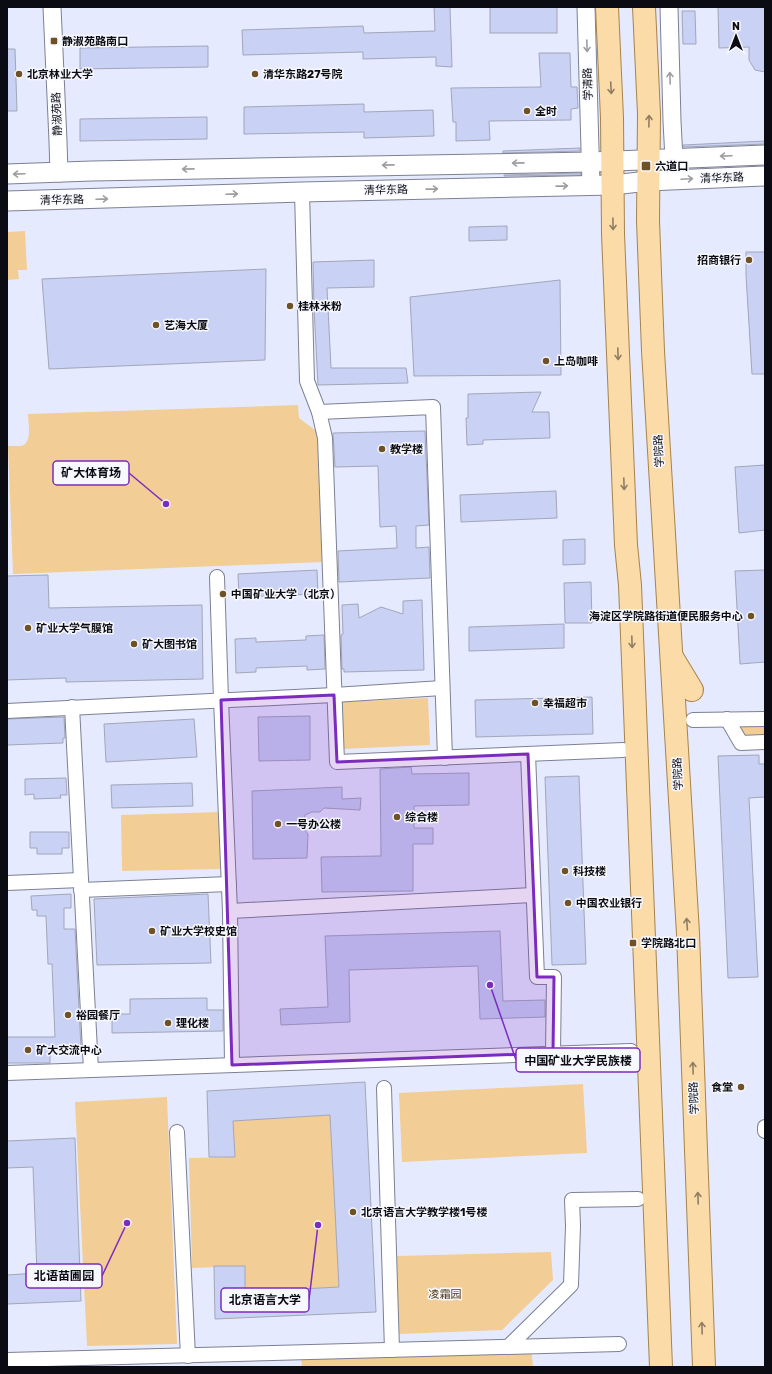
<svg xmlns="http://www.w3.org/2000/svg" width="772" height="1374" font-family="Rubik,'Noto Sans SC',sans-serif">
  <rect width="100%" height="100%" fill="#e6eaff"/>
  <g fill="#f2cd95">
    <polygon points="25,231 27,270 18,270 19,279 7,280 7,232"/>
    <path d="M298,405L299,418L319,433L323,562L13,574L8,446C12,446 17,446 21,446C33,443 28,423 28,414Z"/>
    <polygon points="428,698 430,745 343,749 342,702"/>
    <rect x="737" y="722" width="28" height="16"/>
    <polygon points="220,812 222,869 122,871 121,815"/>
    <polygon points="583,1084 587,1153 402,1162 399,1093"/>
    <polygon points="167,1097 177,1344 87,1346 75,1102"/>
    <polygon points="330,1115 339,1287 245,1292 245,1266 192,1268 189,1158 235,1157 233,1121"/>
    <polygon points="551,1252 553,1280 502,1330 398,1334 397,1256"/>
    <polygon points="531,1347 533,1367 302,1367 301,1353"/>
  </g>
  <g fill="#c9d1f4" stroke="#a2a6b9">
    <polygon points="434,7 450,7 452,67 436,66 436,57 363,59 363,52 243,55 242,30 363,26 364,33 435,31"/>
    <rect x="490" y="7" width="67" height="26"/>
    <polygon points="718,7 765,7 765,72 755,70 749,60 749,47 719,48"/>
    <polygon points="682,11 695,11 696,44 683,44"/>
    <polygon points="208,46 208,67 80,69 80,48"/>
    <polygon points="7,49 15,49 17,111 7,111"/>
    <polygon points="539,53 570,53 571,87 577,87 578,108 571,109 571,120 489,121 490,140 456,141 456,122 453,122 451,88 541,87"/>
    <polygon points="364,104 364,112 433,110 434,136 364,138 364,132 244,134 244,107"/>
    <polygon points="207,117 207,139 80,141 80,119"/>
    <polygon points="765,141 765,144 683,147 683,145"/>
    <polygon points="580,148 580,151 503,153 503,151"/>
    <polygon points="581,173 581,175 504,176 504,175"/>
    <polygon points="507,226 507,240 469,241 469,227"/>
    <polygon points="746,252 765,252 765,374 752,374 746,275"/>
    <polygon points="374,260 374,287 327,288 331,368 406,368 408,383 318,385 314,308 313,262"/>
    <polygon points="266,269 265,360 49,369 42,279"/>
    <polygon points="560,280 561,375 414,376 410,297"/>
    <polygon points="541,392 532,412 549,412 550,438 483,440 483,444 467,445 466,418 468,418 468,394"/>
    <polygon points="425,431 429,525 416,526 416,548 429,547 430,578 339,582 338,551 397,548 396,526 380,527 378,466 335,467 333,433"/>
    <polygon points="765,465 765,530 739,533 735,467"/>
    <polygon points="556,491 557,518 461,522 460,495"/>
    <polygon points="585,539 585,564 563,565 563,540"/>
    <polygon points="317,570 318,594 239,597 238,574"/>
    <polygon points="765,570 765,662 740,664 735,571"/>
    <polygon points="48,575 49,608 202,605 203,679 66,682 66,678 7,680 7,576"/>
    <polygon points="591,582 592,623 565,623 564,583"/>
    <polygon points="422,600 424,670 344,672 344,669 342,669 341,635 343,634 342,605 358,604 359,618 381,607 403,614 403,601"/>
    <polygon points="564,624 564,648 469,651 469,627"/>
    <polygon points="324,635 325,669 307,670 307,666 256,668 256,672 236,673 235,639 256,638 256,642 306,640 306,636"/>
    <polygon points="592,697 593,734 476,737 475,700"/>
    <polygon points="310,716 310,760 259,761 258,717"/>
    <polygon points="64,717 65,738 63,738 63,743 7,745 7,719"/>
    <polygon points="194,719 197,757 106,762 104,724"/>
    <polygon points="759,755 759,764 765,764 765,797 749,798 758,977 728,978 718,756"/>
    <polygon points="411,767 412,774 469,773 469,805 414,806 414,828 433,828 433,844 413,844 413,891 322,892 321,857 381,856 380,769"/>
    <polygon points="579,776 586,964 552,965 545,777"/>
    <polygon points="66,778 67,795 60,795 61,798 34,799 34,794 25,795 25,779"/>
    <polygon points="192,783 193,806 112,808 111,785"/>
    <polygon points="342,787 342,799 361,798 360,810 324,808 320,812 312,812 305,815 303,828 308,834 307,858 253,859 252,791"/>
    <polygon points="30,832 69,832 69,848 62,848 62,854 37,854 37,848 30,848"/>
    <polygon points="71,894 71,908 64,908 64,929 75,929 81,1048 50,1049 50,1063 7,1063 7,1037 55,1037 52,964 48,964 46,916 37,916 37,910 32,910 31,896"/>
    <polygon points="208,894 211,963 97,965 94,899"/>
    <polygon points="500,931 503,1001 545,1000 545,1017 480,1019 478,966 349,970 350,1022 281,1025 280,1009 328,1007 325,936"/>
    <polygon points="207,998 207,1010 223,1010 223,1031 112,1033 112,1014 130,1014 130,999"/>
    <polygon points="365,1082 376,1312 215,1319 214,1266 245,1266 245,1292 339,1287 330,1115 233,1121 235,1157 209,1157 207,1091"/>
    <polygon points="75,1138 81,1301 7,1304 7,1275 37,1273 33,1167 7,1168 7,1141"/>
  </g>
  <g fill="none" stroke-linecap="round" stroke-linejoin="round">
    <g stroke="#7c8092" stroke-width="16">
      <g id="minor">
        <polyline points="302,192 307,381 319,412 325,438 337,762 623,750"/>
        <polyline points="319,412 433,407 445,758"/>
        <polyline points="217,577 221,700 230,911 232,1065"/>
        <polyline points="72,707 91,1070"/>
        <polyline points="7,711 334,695 442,688"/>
        <polyline points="727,719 741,743 765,742"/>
        <polyline points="693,720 765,719"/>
        <polyline points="528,754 537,977 554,977 553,1053"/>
        <polyline points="7,883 81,880"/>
        <polyline points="81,890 229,884"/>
        <polyline points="230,911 533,895"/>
        <polyline points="7,1073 631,1051"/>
        <polyline points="384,1088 392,1350"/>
        <polyline points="765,1127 765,1131"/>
        <polyline points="177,1132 188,1356"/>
        <polyline points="508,1347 571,1285 573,1226 572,1200 638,1199"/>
        <polyline points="7,1360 619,1344"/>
      </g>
    </g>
    <g stroke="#7c8092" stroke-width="19">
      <g id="tertiary">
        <polyline points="52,7 58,141 59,173"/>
        <polyline points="586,7 591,185"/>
        <polyline points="669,7 672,121 674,159"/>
      </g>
    </g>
    <g stroke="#7c8092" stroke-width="21">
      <g id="secondary">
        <polyline points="7,174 92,171 591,162 765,155"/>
        <polyline points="7,201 302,192 613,185 648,181 765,176"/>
      </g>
    </g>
    <g stroke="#a6834e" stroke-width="24">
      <g id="primary">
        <polyline points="607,7 612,118 613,234 626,545 630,585 661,1367"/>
        <polyline points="644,7 649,114 648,221 653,351 688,933 704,1367"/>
        <polyline points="672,657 692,690"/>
      </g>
    </g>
    <use href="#minor" stroke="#fff" stroke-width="14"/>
    <use href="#tertiary" stroke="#fff" stroke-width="17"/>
    <use href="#secondary" stroke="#fff" stroke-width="19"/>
    <use href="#primary" stroke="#fbdba7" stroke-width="22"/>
  </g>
  <defs><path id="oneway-shaft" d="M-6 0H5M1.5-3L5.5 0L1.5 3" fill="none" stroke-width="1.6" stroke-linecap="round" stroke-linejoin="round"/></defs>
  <g stroke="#9d9ea1">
    <use href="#oneway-shaft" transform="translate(587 46) rotate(88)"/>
    <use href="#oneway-shaft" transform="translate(670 78) rotate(-92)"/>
    <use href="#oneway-shaft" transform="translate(726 156) rotate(178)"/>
    <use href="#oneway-shaft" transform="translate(518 163) rotate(179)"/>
    <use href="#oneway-shaft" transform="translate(388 165) rotate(179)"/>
    <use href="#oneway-shaft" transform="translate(188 169) rotate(179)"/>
    <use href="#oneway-shaft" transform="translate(19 174) rotate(178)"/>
    <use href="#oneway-shaft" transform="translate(687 179) rotate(-3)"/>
    <use href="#oneway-shaft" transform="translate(562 186) rotate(-1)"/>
    <use href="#oneway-shaft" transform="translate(432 189) rotate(-1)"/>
    <use href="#oneway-shaft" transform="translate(232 194) rotate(-2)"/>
    <use href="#oneway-shaft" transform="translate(102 199) rotate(-2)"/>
  </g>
  <g stroke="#8f7e64">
    <use href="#oneway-shaft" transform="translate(611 88) rotate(87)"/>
    <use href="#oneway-shaft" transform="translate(649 121) rotate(-89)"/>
    <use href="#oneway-shaft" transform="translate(613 224) rotate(89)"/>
    <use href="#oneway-shaft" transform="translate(618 354) rotate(88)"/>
    <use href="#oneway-shaft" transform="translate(624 484) rotate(88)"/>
    <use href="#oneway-shaft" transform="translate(632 642) rotate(88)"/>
    <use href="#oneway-shaft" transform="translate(687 924) rotate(-94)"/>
    <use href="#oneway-shaft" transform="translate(693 1068) rotate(-92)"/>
    <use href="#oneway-shaft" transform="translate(698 1198) rotate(-92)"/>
    <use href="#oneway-shaft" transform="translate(702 1328) rotate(-92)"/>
  </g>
  <path fill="#7b2cbf" fill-opacity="0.2" stroke="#7b2cbf" stroke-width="3" stroke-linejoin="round" d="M334,695L337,762L528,754L537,977H554L553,1053L232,1065L221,700Z"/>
  <g fill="#6e5225" stroke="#f7f8fd" stroke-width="1.5">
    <rect x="50" y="37" width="8" height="8" rx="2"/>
    <circle cx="19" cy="74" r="4"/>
    <circle cx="255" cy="74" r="4"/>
    <circle cx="527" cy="111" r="4"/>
    <rect x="641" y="161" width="10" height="10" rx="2"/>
    <circle cx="749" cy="260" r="4"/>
    <circle cx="290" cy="306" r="4"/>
    <circle cx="156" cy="325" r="4"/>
    <circle cx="546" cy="361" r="4"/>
    <circle cx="382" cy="449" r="4"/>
    <circle cx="223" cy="594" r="4"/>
    <circle cx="751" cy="616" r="4"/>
    <circle cx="28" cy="628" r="4"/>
    <circle cx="134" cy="644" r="4"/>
    <circle cx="535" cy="703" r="4"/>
    <circle cx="397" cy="817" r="4"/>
    <circle cx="278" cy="824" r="4"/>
    <circle cx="565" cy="871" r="4"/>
    <circle cx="568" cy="903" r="4"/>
    <circle cx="152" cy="931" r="4"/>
    <rect x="629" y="939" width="8" height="8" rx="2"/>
    <circle cx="68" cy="1015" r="4"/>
    <circle cx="168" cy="1023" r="4"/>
    <circle cx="28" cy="1050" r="4"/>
    <circle cx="741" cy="1087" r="4"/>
    <circle cx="353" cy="1212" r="4"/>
  </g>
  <g text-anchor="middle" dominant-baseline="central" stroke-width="3" stroke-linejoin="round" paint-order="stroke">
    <g font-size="11" font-weight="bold" fill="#0b0c13" stroke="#f7f8fd" text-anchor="start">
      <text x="62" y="41">静淑苑路南口</text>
      <text x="27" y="74">北京林业大学</text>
      <text x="263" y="74">清华东路27号院</text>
      <text x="535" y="111">全时</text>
      <text x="655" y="166">六道口</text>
      <text x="741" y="260" text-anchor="end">招商银行</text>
      <text x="298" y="306">桂林米粉</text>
      <text x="164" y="325">艺海大厦</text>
      <text x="554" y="361">上岛咖啡</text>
      <text x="390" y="449">教学楼</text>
      <text x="231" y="594">中国矿业大学（北京）</text>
      <text x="743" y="616" text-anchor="end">海淀区学院路街道便民服务中心</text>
      <text x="36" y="628">矿业大学气膜馆</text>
      <text x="142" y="644">矿大图书馆</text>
      <text x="543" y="703">幸福超市</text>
      <text x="405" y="817">综合楼</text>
      <text x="286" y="824">一号办公楼</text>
      <text x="573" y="871">科技楼</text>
      <text x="576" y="903">中国农业银行</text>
      <text x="160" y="931">矿业大学校史馆</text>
      <text x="641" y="943">学院路北口</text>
      <text x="76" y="1015">裕园餐厅</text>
      <text x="176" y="1023">理化楼</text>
      <text x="36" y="1050">矿大交流中心</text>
      <text x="733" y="1087" text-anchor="end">食堂</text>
      <text x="361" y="1212">北京语言大学教学楼1号楼</text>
    </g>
    <g font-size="11" fill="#0b0c13" stroke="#f7f8fd">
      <text transform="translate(588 84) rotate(-92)">学清路</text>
      <text transform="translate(57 114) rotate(-92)">静淑苑路</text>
      <text transform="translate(722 178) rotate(-2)">清华东路</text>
      <text transform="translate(386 190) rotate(-1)">清华东路</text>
      <text transform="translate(62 200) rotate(-1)">清华东路</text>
      <text transform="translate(659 451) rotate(-93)">学院路</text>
      <text transform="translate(678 774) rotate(-93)">学院路</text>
      <text transform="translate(694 1098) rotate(-92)">学院路</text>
    </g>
    <g font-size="11" fill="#513a15" stroke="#f7f8fd">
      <text x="445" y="1294">凌霜园</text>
    </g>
  </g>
  <path fill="none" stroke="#7b2cbf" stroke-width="1.5" d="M166 504L129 473M490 985L516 1060M127 1223L102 1276M318 1225L309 1300"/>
  <g fill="#7b2cbf" stroke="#f7f8fd" stroke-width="1.5">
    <circle cx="166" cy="504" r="4"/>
    <circle cx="490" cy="985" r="4"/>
    <circle cx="127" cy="1223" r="4"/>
    <circle cx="318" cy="1225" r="4"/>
  </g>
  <g fill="#f7f8fd" stroke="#7b2cbf" stroke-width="1.5">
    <rect x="53" y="461" width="76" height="24" rx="4"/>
    <rect x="516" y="1048" width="124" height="24" rx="4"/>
    <rect x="26" y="1264" width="76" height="24" rx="4"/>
    <rect x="221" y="1288" width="88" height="24" rx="4"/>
  </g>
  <g font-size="12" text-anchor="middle" font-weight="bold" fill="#0b0c13">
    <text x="91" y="477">矿大体育场</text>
    <text x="578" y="1065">中国矿业大学民族楼</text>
    <text x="64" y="1280">北语苗圃园</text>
    <text x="265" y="1304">北京语言大学</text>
  </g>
  <rect width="772" height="1374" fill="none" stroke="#0b0c13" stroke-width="16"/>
  <g transform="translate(736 36)" stroke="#f7f8fd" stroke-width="3" paint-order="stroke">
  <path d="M0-3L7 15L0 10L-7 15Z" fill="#0b0c13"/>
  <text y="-6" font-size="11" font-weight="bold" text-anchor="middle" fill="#0b0c13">N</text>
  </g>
</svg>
